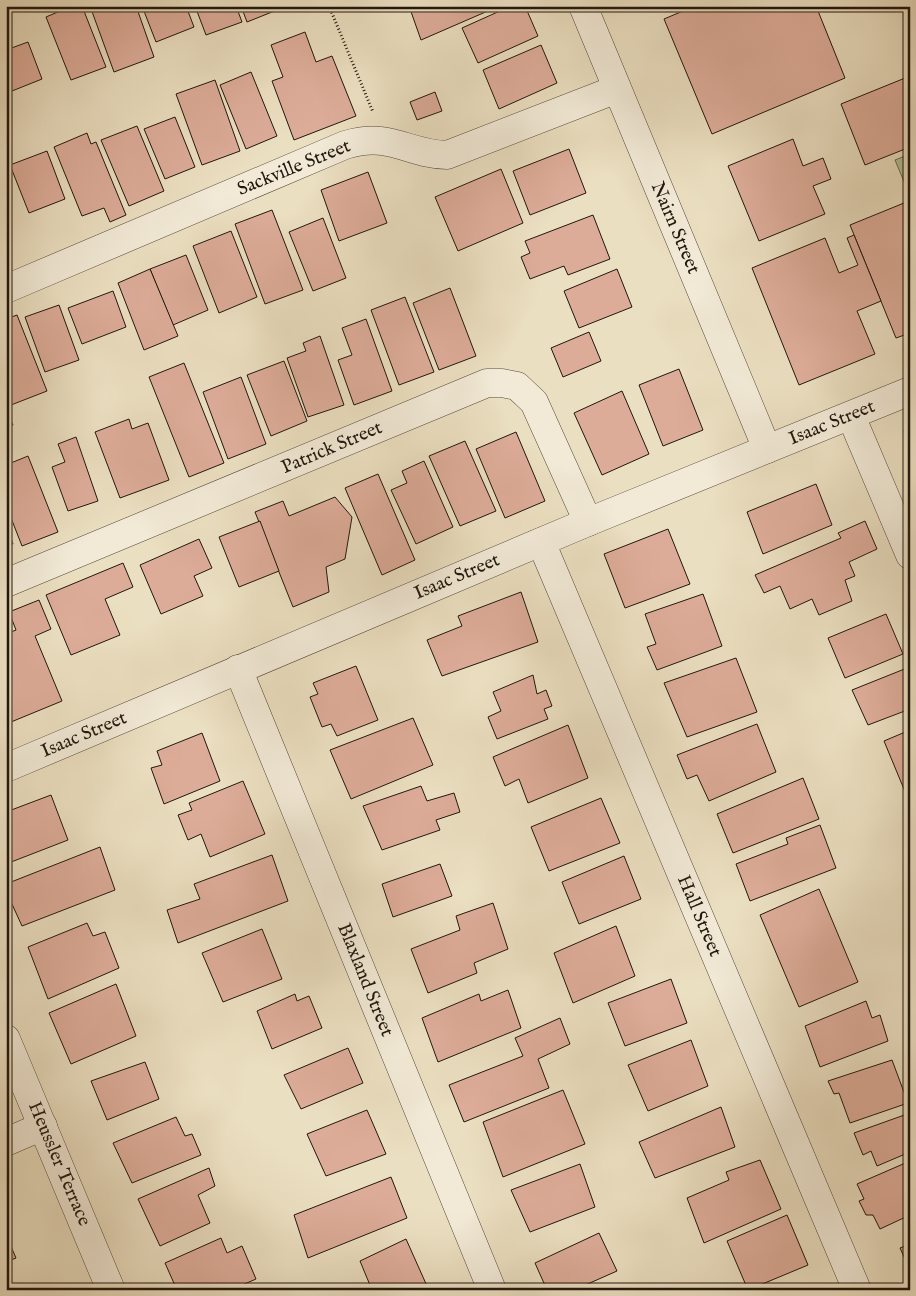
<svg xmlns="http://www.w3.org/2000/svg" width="916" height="1296" font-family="'IM FELL English',serif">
  <rect width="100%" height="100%" fill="#ebdfc1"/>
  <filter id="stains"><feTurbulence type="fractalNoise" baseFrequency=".004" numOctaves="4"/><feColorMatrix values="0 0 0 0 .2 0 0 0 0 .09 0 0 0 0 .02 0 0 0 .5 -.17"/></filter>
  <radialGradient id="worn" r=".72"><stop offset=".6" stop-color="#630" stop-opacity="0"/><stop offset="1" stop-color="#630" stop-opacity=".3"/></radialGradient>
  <polygon fill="#b5c294" stroke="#6a6c51" points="910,154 910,196 895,160"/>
  <g fill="#ddac99" stroke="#20170e">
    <polygon points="72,6 82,6 106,67 71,80 46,17"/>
    <polygon points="90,6 136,6 154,57 114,72"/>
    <polygon points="142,6 186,6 194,27 156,42"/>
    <polygon points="195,6 236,6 242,22 206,35"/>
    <polygon points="241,6 287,6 247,22"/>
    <polygon points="409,6 497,6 497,7 421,40"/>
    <polygon points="511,6 525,6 538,36 478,63 462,28"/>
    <polygon points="695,6 816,6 845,78 712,134 664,19"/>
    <polygon points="305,32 316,62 332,56 356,116 294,140 272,81 283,77 271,45"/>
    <polygon points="28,42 42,79 7,93 6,50"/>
    <polygon points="541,45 557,83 499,109 483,70"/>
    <polygon points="251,72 277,136 246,149 220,85"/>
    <polygon points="910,76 910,147 865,165 841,104"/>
    <polygon points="215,80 240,151 202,165 176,94"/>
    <polygon points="435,92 442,111 417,120 410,102"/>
    <polygon points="175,117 195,167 165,179 144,129"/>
    <polygon points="137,126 164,191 129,206 101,140"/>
    <polygon points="87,133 91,144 96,142 126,215 110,222 104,208 82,216 54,147"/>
    <polygon points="793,139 803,166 823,158 831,179 813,186 825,214 759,241 728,166"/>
    <polygon points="569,149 586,193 530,215 513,171"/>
    <polygon points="47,151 65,199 29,213 10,165"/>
    <polygon points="501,169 523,223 458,251 435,197"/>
    <polygon points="368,172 387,223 339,241 321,190"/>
    <polygon points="904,203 910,217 910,333 896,338 850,225"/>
    <polygon points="272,210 303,290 265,304 235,224"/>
    <polygon points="593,215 610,259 568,275 564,266 530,279 521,257 530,253 525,241"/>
    <polygon points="323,218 346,278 313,291 289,232"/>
    <polygon points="231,231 257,297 219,313 193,246"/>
    <polygon points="854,235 881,301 857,311 875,354 799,385 752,268 825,238 839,273 858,265 847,238"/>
    <polygon points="186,255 208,310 173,325 150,269"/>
    <polygon points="150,269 178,336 144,350 118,283"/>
    <polygon points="617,269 632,307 579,328 564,291"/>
    <polygon points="450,288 476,356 439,370 413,303"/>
    <polygon points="113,291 126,327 82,344 68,308"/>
    <polygon points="405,297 434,372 399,385 371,310"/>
    <polygon points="59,305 79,360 45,372 25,317"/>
    <polygon points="17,315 47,391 11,405 6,392 6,319"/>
    <polygon points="366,319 392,391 354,405 338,360 352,355 342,328"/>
    <polygon points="589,332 601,361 563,377 551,348"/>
    <polygon points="320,336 344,405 308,417 287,358 306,351 303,343"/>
    <polygon points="284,361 307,421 271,436 247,375"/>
    <polygon points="184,363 224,463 189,477 149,377"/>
    <polygon points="679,369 703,430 663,446 639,385"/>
    <polygon points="241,377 266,444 228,459 203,392"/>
    <polygon points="622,391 649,454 602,475 574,413"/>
    <polygon points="6,409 13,425 6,428"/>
    <polygon points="129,419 132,429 148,423 169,480 120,498 95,432"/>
    <polygon points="910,429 910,445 904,431"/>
    <polygon points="516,432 545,501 505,518 476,449"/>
    <polygon points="76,437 98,501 68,511 52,467 65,462 58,444"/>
    <polygon points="465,441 496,511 460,526 429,456"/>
    <polygon points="28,456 58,532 22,546 6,505 6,485 10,484 6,465"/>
    <polygon points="424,461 453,527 416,544 391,490 407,483 402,471"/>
    <polygon points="378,474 415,560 382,575 345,488"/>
    <polygon points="816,484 832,525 763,554 747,512"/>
    <polygon points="335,497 352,517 345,559 326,567 329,592 293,607 255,512 283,501 289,516"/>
    <polygon points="260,521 279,571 239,587 219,537"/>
    <polygon points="865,521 877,549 849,562 855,576 845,580 852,601 819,615 812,599 790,609 780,586 764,593 755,575 841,538 838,533"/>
    <polygon points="6,525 13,544 6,546"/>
    <polygon points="668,529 690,584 625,608 604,554"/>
    <polygon points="199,539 212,568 194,576 203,596 161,614 140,565"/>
    <polygon points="123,563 133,587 105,599 120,635 71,655 46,595"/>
    <polygon points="521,592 538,642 442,676 427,640 462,626 458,616"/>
    <polygon points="703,594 722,646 657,670 647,647 656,644 645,614"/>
    <polygon points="39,600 51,629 35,636 62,701 11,722 6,710 6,634 16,630 9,612"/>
    <polygon points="886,614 903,654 845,678 828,638"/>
    <polygon points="736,658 757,712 687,737 664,683"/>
    <polygon points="356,666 378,720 337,736 331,724 322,727 310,697 318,694 313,683"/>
    <polygon points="907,668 910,675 910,709 868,725 852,690"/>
    <polygon points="533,675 537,694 546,690 552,706 544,709 548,719 497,739 488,717 501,711 493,692"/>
    <polygon points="413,718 433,765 351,799 330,750"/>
    <polygon points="757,724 776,772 709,801 697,775 687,779 677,755"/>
    <polygon points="568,725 588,778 528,803 519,779 505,786 493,757"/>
    <polygon points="910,730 910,793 906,794 884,741"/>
    <polygon points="202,733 220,781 164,804 151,768 162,765 157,751"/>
    <polygon points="803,778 819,819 733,853 717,814"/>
    <polygon points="243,781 265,834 210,857 201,834 188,840 178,815 192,810 189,803"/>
    <polygon points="421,786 427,801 454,793 460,812 436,820 440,830 382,850 363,806"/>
    <polygon points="51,795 68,840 6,864 6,812"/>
    <polygon points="601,798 620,843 549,871 531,827"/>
    <polygon points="820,825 836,868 750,901 736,864 788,844 786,838"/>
    <polygon points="100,847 115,890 22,926 6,891 6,884"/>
    <polygon points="272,855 288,901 178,943 167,910 200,899 194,884"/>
    <polygon points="624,856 641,899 579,924 562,882"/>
    <polygon points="440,864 452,896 393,917 382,884"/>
    <polygon points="819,889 858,982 799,1007 760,915"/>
    <polygon points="493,903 508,949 474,963 477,973 428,993 411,949 460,930 456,916"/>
    <polygon points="87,923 93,936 105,932 119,968 48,999 28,947"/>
    <polygon points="616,926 635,976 573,1003 554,953"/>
    <polygon points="262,929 282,979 223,1002 202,953"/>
    <polygon points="671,979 687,1023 625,1046 608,1003"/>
    <polygon points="116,984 136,1036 71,1064 49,1013"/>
    <polygon points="508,990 521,1028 438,1062 422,1018 479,994 481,1001"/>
    <polygon points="295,994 297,1001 309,996 322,1028 272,1049 257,1011"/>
    <polygon points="866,1001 872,1018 880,1015 888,1041 820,1067 805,1026"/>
    <polygon points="560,1018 570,1044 538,1059 549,1088 464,1122 449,1085 523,1056 515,1038"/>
    <polygon points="691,1040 708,1086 648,1111 628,1065"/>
    <polygon points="348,1048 363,1083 301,1109 284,1075"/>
    <polygon points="892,1060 908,1103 850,1123 839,1093 834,1094 828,1081"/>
    <polygon points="145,1062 159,1099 107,1120 91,1081"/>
    <polygon points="563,1090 585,1144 503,1177 483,1122"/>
    <polygon points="721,1107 735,1147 655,1178 639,1142"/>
    <polygon points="367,1110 386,1154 326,1176 307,1134"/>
    <polygon points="910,1113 910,1152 877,1166 871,1151 863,1155 854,1133"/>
    <polygon points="176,1117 185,1136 192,1134 201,1155 132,1183 113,1143"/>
    <polygon points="760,1160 781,1209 704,1243 687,1198 729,1180 726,1172"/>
    <polygon points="910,1161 910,1215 880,1229 873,1215 866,1215 859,1201 864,1199 857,1184"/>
    <polygon points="580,1164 595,1207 530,1232 511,1190"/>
    <polygon points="209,1168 215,1186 198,1195 210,1223 160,1246 138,1199"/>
    <polygon points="391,1177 407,1218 308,1258 294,1215"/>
    <polygon points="787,1215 808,1265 748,1290 727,1241"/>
    <polygon points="599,1233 617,1271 574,1290 547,1290 535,1263"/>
    <polygon points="6,1235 16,1258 6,1262"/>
    <polygon points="221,1238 227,1253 242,1246 256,1279 231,1290 177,1290 165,1263"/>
    <polygon points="406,1239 427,1286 418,1290 372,1290 360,1261"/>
    <polygon points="910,1244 910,1270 900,1248"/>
  </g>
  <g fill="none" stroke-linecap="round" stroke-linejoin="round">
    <g stroke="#53493b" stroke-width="29">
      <g id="minor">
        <polyline points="583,6 767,449"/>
        <path d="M6,289L345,145C391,131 406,154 447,155L617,89"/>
        <polyline points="851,416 910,555"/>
        <polyline points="541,542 857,1290"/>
        <polyline points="6,583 487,383 502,383 517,386 534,402 588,522"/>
        <polyline points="238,669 492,1290"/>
        <polyline points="6,768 588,522 910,391"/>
        <polyline points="6,1039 111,1290"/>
        <polyline points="6,1142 43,1126"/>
      </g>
    </g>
    <polyline stroke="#20170e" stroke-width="3" stroke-dasharray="1 2.5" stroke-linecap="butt" points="329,6 373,112"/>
    <use href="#minor" stroke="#f2ead7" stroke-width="28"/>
  </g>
  <g text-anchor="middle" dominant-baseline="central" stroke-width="5" stroke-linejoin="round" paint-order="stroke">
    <g font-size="19" fill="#20170e" stroke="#f2ead7">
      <text transform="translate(294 168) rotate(-22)">Sackville Street</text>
      <text transform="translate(675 228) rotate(67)">Nairn Street</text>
      <text transform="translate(832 423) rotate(-22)">Isaac Street</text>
      <text transform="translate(332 448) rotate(-23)">Patrick Street</text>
      <text transform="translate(457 577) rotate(-23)">Isaac Street</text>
      <text transform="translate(84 735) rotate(-23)">Isaac Street</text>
      <text transform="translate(699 916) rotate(67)">Hall Street</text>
      <text transform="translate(365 980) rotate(68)">Blaxland Street</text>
      <text transform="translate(59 1164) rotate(67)">Heussler Terrace</text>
    </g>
  </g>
  <rect width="916" height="1296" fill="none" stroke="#ebdfc1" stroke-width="25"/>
  <rect x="8" y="8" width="901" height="1281" fill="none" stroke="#20170e" stroke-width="2.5"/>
  <rect x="12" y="12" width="891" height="1271" fill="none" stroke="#20170e"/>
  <rect width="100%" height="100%" filter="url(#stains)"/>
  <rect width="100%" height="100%" fill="url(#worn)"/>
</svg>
